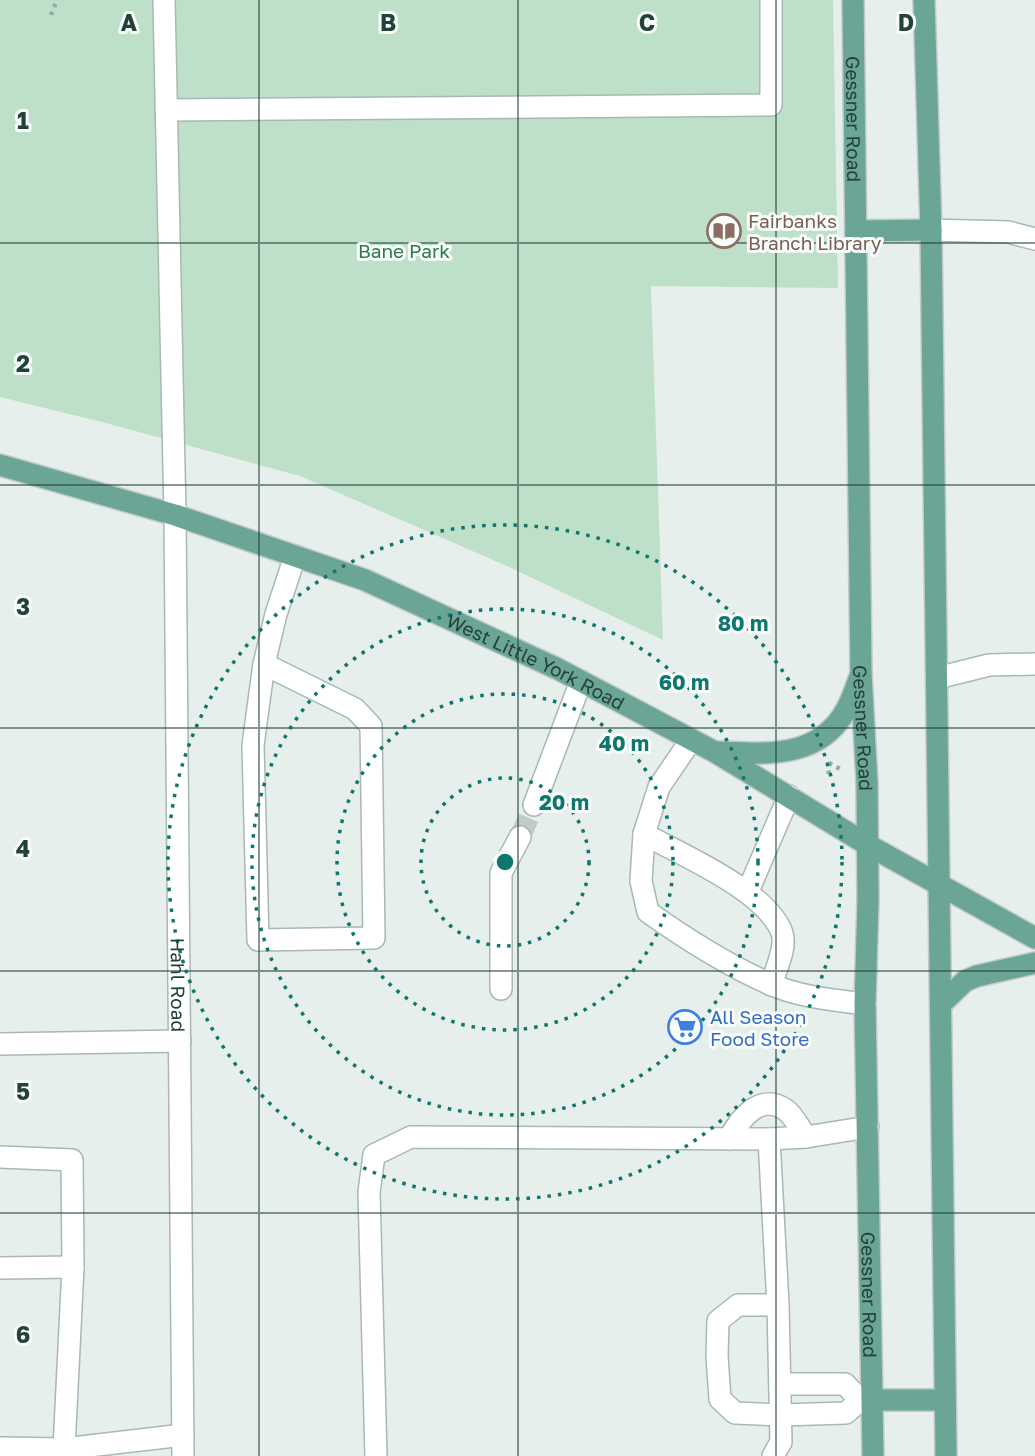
<svg xmlns="http://www.w3.org/2000/svg" width="1035" height="1456" font-family="'Golos Text',sans-serif">
  <rect width="100%" height="100%" fill="#e6efeb"/>
  <polygon fill="#bfe0c8" points="0,0 833,0 838,288 651,286 663,640 509,567 300,476 106,423 0,397"/>
  <g fill="none" stroke-linecap="round" stroke-linejoin="round">
    <polyline stroke="#bfccc8" stroke-width="21" stroke-dasharray="21 10" stroke-linecap="butt" points="520,837 534,805"/>
    <g stroke="#a8b8b2" stroke-width="24">
      <g id="minor">
        <path id="s1" d="M164,0L175,515L183,1456"/>
        <polyline points="166,110 771,105 771,0"/>
        <polyline points="931,230 1008,232 1035,239"/>
        <polyline points="264,664 355,709 371,726 374,938 258,940 253,745 264,664 276,614 295,556"/>
        <polyline points="937,678 989,665 1035,664"/>
        <path d="M691,740L659,787L644,834L641,881L648,912C686,939 727,965 770,984C799,997 834,1000 865,1004"/>
        <polyline points="534,805 581,681"/>
        <path d="M644,834C682,855 767,891 782,933C787,948 775,971 771,985"/>
        <polyline points="748,891 789,796"/>
        <polyline points="501,989 501,873 520,837"/>
        <polyline points="0,1044 180,1041"/>
        <path d="M729,1139C740,1119 759,1092 786,1110C794,1116 800,1129 806,1137"/>
        <polyline points="769,1139 778,1305 781,1442 773,1456"/>
        <polyline points="0,1157 72,1160 73,1267 64,1449"/>
        <polyline points="0,1268 73,1267"/>
        <polyline points="778,1305 738,1305 718,1321 717,1356 720,1399 735,1413 781,1415 846,1413 860,1400 845,1384 781,1384"/>
        <polyline points="0,1448 64,1449 183,1435"/>
        <polyline points="376,1456 369,1192 374,1155 411,1137 769,1139 806,1137 868,1127"/>
      </g>
    </g>
    <g stroke="#c2cac8" stroke-width="24">
      <g id="major">
        <path id="s2" d="M853,0L861,673L867,783L868,900L865,1004L873,1456"/>
        <polyline points="924,0 931,230 946,1456"/>
        <polyline points="856,231 931,230"/>
        <path id="s3" d="M0,465L175,515L365,580L558,669L715,752L868,845L1035,938"/>
        <path d="M718,752C766,754 819,759 846,710C852,700 855,689 859,679"/>
        <polyline points="941,1004 965,981 977,976 1035,963"/>
        <polyline points="873,1400 945,1400"/>
      </g>
    </g>
    <g stroke="#86b3a5" stroke-width="4.5" stroke-dasharray="3.5 5" stroke-linecap="butt">
      <polyline points="51,15 57,0"/>
      <polyline points="828,762 829,777"/>
      <polyline points="829,763 844,771"/>
    </g>
    <use href="#minor" stroke="#fff" stroke-width="21"/>
    <use href="#major" stroke="#6aa596" stroke-width="21"/>
  </g>
  <path fill="none" stroke="#24423a" stroke-width="2" stroke-opacity="0.55" d="M259,0V1456M518,0V1456M776,0V1456M0,243H1035M0,485H1035M0,728H1035M0,971H1035M0,1213H1035"/>
  <g fill="none" stroke="#0f766e" stroke-width="3.5" stroke-dasharray="3.5 7">
    <circle cx="505" cy="862" r="84"/>
    <circle cx="505" cy="862" r="168"/>
    <circle cx="505" cy="862" r="253"/>
    <circle cx="505" cy="862" r="337"/>
  </g>
  <defs>
    <g id="library-ring" transform="scale(1.75)"><circle r="9.5" fill="#f7fbf9" stroke="#8d6e63" stroke-width="1.5"/><path d="M-6-4Q-3-5.5-.7-3.5V5Q-3 3-6 4ZM6-4Q3-5.5 .7-3.5V5Q3 3 6 4Z" fill="#8d6e63"/></g>
    <g id="supermarket-ring" transform="scale(1.75)"><circle r="9.5" fill="#f7fbf9" stroke="#3f7fe0" stroke-width="1.5"/><path d="M-6-5.5h2.5l.6 2H6L4.5 2H-2.5L-4.4-4H-6ZM-1.5 3.2a1.3 1.3 0 1 0 .1 0ZM3 3.2a1.3 1.3 0 1 0 .1 0Z" fill="#3f7fe0"/></g>
  </defs>
  <g fill-rule="evenodd">
    <use href="#library-ring" x="724" y="231"/>
    <use href="#supermarket-ring" x="685" y="1027"/>
  </g>
  <g text-anchor="middle" dominant-baseline="central" stroke-width="6" stroke-linejoin="round" paint-order="stroke">
    <g font-size="19" fill="#24423a" stroke="#f7fbf9">
      <text stroke="none"><textPath href="#s2" startOffset="119">Gessner Road</textPath></text>
      <text stroke="none"><textPath href="#s3" startOffset="572">West Little York Road</textPath></text>
      <text stroke="none"><textPath href="#s2" startOffset="728">Gessner Road</textPath></text>
      <text stroke="none"><textPath href="#s1" startOffset="985">Hahl Road</textPath></text>
      <text stroke="none"><textPath href="#s2" startOffset="1295">Gessner Road</textPath></text>
    </g>
    <g font-size="19" fill="#785e54" stroke="#f7fbf9" text-anchor="start">
      <text x="748" y="220">Fairbanks<tspan x="748" dy="22">Branch Library</tspan></text>
    </g>
    <g font-size="19" fill="#2d7a4b" stroke="#f7fbf9">
      <text x="404" y="250">Bane Park</text>
    </g>
    <g font-size="19" fill="#366cbe" stroke="#f7fbf9" text-anchor="start">
      <text x="710" y="1016">All Season<tspan x="710" dy="22">Food Store</tspan></text>
    </g>
  </g>
  <g font-size="23" text-anchor="middle" font-weight="bold" fill="#24423a" stroke="#f7fbf9" stroke-width="6" stroke-linejoin="round" paint-order="stroke">
    <text x="129" y="31">A</text>
    <text x="388" y="31">B</text>
    <text x="647" y="31">C</text>
    <text x="906" y="31">D</text>
    <text x="23" y="129">1</text>
    <text x="23" y="372">2</text>
    <text x="23" y="615">3</text>
    <text x="23" y="857">4</text>
    <text x="23" y="1100">5</text>
    <text x="23" y="1343">6</text>
  </g>
  <circle cx="505" cy="862" r="10" fill="#0f766e" stroke="#f7fbf9" stroke-width="3.5"/>
  <g font-size="21" text-anchor="middle" font-weight="bold" fill="#0f766e" stroke="#f7fbf9" stroke-width="6" stroke-linejoin="round" paint-order="stroke">
    <text x="743" y="631">80 m</text>
    <text x="684" y="690">60 m</text>
    <text x="624" y="751">40 m</text>
    <text x="564" y="810">20 m</text>
  </g>
</svg>
